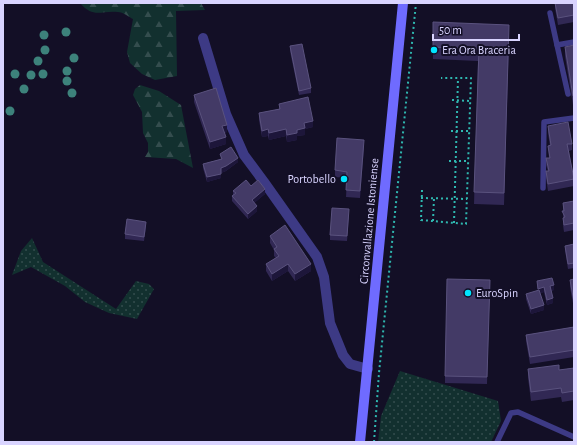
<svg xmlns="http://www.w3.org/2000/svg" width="577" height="445" font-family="'Alegreya Sans',sans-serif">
  <defs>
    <pattern id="grass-dots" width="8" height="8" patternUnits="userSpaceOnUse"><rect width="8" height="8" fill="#12302f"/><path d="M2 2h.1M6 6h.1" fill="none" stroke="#344d4e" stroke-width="1.8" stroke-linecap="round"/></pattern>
    <pattern id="forest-firs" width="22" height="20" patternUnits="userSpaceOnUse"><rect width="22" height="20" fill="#12302f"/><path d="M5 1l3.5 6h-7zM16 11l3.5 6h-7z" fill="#344d4e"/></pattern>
  </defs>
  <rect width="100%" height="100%" fill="#130f26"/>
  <g fill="url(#grass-dots)">
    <polygon points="32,238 43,262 116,309 136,281 149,284 154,289 137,319 109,313 85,302 65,286 31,267 12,275 21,251"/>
    <polygon points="400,371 498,401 501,421 491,442 378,442 381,416"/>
  </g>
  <g fill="url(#forest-firs)">
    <path d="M80,3H201L205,10L176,11L177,76L155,80L142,74L130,63L127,52L133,19C129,17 123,12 118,12C101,10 94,19 80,3Z"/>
    <polygon points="140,85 159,91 181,105 193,168 176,159 145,157 148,152 148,143 143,133 142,112 133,95 135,89"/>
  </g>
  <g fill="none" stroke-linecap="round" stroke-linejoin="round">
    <g stroke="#2fb8b0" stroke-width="2" stroke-dasharray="2 3" stroke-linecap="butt">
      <polyline points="452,100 470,101"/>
      <polyline points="451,131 469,131"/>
      <polyline points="449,161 468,161"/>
      <polyline points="422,190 421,220 466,224 471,78 441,78"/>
      <polyline points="421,198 467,199"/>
      <polyline points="433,221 434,198"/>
      <polyline points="454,223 458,78"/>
      <polyline points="374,442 379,373 416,3"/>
    </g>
    <g stroke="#3d3a85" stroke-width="5.5">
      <polyline points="550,13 557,45 574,42"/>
      <polyline points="557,45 568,94"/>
      <polyline points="543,188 544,122 574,118"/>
      <polyline points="497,442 511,413 518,412 574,437"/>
    </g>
    <polyline stroke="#3d3a85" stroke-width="10" points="203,38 226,114 244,155 264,182 317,257 324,277 330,323 343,355 350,364 368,369"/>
    <polyline stroke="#6f6bff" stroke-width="10" points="360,442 403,3"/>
  </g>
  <g fill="#3d827b">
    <circle cx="66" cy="32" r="4.5"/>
    <circle cx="44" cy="35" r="4.5"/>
    <circle cx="45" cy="50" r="4.5"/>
    <circle cx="74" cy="58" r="4.5"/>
    <circle cx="38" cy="61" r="4.5"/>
    <circle cx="67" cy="71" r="4.5"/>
    <circle cx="15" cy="74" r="4.5"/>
    <circle cx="43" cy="74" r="4.5"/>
    <circle cx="31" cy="75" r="4.5"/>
    <circle cx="67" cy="81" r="4.5"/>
    <circle cx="24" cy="89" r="4.5"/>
    <circle cx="72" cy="93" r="4.5"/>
    <circle cx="10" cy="111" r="4.5"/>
  </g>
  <g fill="#312854">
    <polygon points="555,3 574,3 574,22 558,25 555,8"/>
    <polygon points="509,37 504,205 474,204 478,61 433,59 433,47"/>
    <polygon points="574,45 574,104 573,105 565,56 565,47"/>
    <polygon points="290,46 311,88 311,93 299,95 290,51"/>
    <polygon points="194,95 227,132 224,133 226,144 210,149 194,102"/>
    <polygon points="279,104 313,127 305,129 305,135 297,136 297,140 287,142 286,136 269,140 268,136 262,137 259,120 259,113 279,109"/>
    <polygon points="548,126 572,144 572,150 569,151 574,179 574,186 548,191 546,178 546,171 548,171 546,165 546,158 549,158 548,146 550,146 548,133"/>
    <polygon points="364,147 360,198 346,197 347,178 335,177 335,170"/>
    <polygon points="220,154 238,162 226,171 221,173 221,178 207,182 203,168 203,164 221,159"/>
    <polygon points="251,186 265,194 254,203 257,211 248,219 232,201 232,196 233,195 233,191"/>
    <polygon points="574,201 574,230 564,232 563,225 563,203"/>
    <polygon points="349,214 347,241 330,240 330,235"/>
    <polygon points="146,227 144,241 125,239 125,234"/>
    <polygon points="270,236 311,271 295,281 288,271 272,281 266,271 266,264 276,258 274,256 274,250 270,243"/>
    <polygon points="574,244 574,268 568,269 565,250 565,246"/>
    <polygon points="574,279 574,309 570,287 570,280"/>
    <polygon points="490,280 487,384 445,383 445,376"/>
    <polygon points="537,281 554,290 551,291 553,303 547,305 544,292 540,293 544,310 531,314 526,299 526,294 538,291 537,286"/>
    <polygon points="574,327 574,357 530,364 526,341 526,335"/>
    <polygon points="574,368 574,400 562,402 561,397 531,401 528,378 528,369 559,370"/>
  </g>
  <g fill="#1d163a">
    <polygon points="509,25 509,37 504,205 504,193"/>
    <polygon points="313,121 313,127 305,129 305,135 297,136 297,140 287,142 287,135 297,130 304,123"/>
    <polygon points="227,125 227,132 222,133 222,126"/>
    <polygon points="268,129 268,136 262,137 262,131"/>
    <polygon points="286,129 286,136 269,140 269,133"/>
    <polygon points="226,137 226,144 210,149 210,142"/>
    <polygon points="364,140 364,147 360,198 360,191"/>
    <polygon points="238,158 238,162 226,171 221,173 221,168"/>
    <polygon points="221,174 221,178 207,182 207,177"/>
    <polygon points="265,189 265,194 252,205 252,200"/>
    <polygon points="257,206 257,211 248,219 248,214"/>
    <polygon points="146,222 146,227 144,241 144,237"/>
    <polygon points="288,264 288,271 272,281 272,274"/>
    <polygon points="311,264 311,271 295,281 295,274"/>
    <polygon points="554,285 554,290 550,291 550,286"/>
    <polygon points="544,287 544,292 538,294 538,289"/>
    <polygon points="553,298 553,303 547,305 547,300"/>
    <polygon points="544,305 544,310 531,314 531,309"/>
  </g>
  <g fill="#433a66" stroke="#5a527e">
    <polygon points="555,3 574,3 574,15 558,18"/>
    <polygon points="433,22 509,25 504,193 474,192 479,49 433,47"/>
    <polygon points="302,44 311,88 299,91 290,46"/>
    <polygon points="574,45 574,96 573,96 565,47"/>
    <polygon points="216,88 227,125 222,126 226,137 210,142 194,95"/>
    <polygon points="308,97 313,121 304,123 305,128 297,130 297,133 287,135 286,129 269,133 268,129 262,131 259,113 280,109 279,104"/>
    <polygon points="568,122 572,144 567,144 574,179 548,184 546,171 549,171 546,158 550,158 548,146 551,145 548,126"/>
    <polygon points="337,138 364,140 360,191 346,190 347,172 335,170"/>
    <polygon points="231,147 238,158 226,166 221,168 221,174 207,177 203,164 222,159 220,154"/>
    <polygon points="246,180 251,186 258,180 265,189 252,200 257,206 248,214 232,196 236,193 233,191"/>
    <polygon points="574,201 574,223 564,225 563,218 565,217 562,211 564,211 563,203"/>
    <polygon points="332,208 349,209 347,236 330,235"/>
    <polygon points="127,219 146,222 144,237 125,234"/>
    <polygon points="285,225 311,264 295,274 288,264 272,274 266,264 279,256 274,249 277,247 270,236"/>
    <polygon points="574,244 574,263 568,264 565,246"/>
    <polygon points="552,278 554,285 550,286 553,298 547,300 544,287 538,289 537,281"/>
    <polygon points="447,279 490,280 487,377 445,376"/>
    <polygon points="574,279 574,302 570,280"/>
    <polygon points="539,290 544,305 531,309 526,294"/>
    <polygon points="574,327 574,350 530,357 526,335"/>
    <polygon points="559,365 559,370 574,368 574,391 562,393 561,388 531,392 528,369"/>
  </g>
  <g fill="#00e5ff" stroke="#130f26" stroke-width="1.5">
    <circle cx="434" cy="50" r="4"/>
    <circle cx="344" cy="179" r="4"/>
    <circle cx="468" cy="293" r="4"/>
  </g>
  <g text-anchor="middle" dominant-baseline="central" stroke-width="4" stroke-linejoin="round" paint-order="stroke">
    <g font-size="12" fill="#d9d4ff" stroke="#130f26" text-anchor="start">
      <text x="442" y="50">Era Ora Braceria</text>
      <text x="336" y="179" text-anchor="end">Portobello</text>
      <text x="476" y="293">EuroSpin</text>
    </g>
    <g font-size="12" fill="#d9d4ff" stroke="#130f26">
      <text transform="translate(369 221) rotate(-85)">Circonvallazione Istoniense</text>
    </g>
  </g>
  <rect width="577" height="445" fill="none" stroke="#d9d4ff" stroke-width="8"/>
  <path d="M433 34v6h86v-6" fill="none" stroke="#d9d4ff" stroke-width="2"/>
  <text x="439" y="34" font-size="12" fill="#d9d4ff" stroke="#130f26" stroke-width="3" paint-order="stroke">50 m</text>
</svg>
